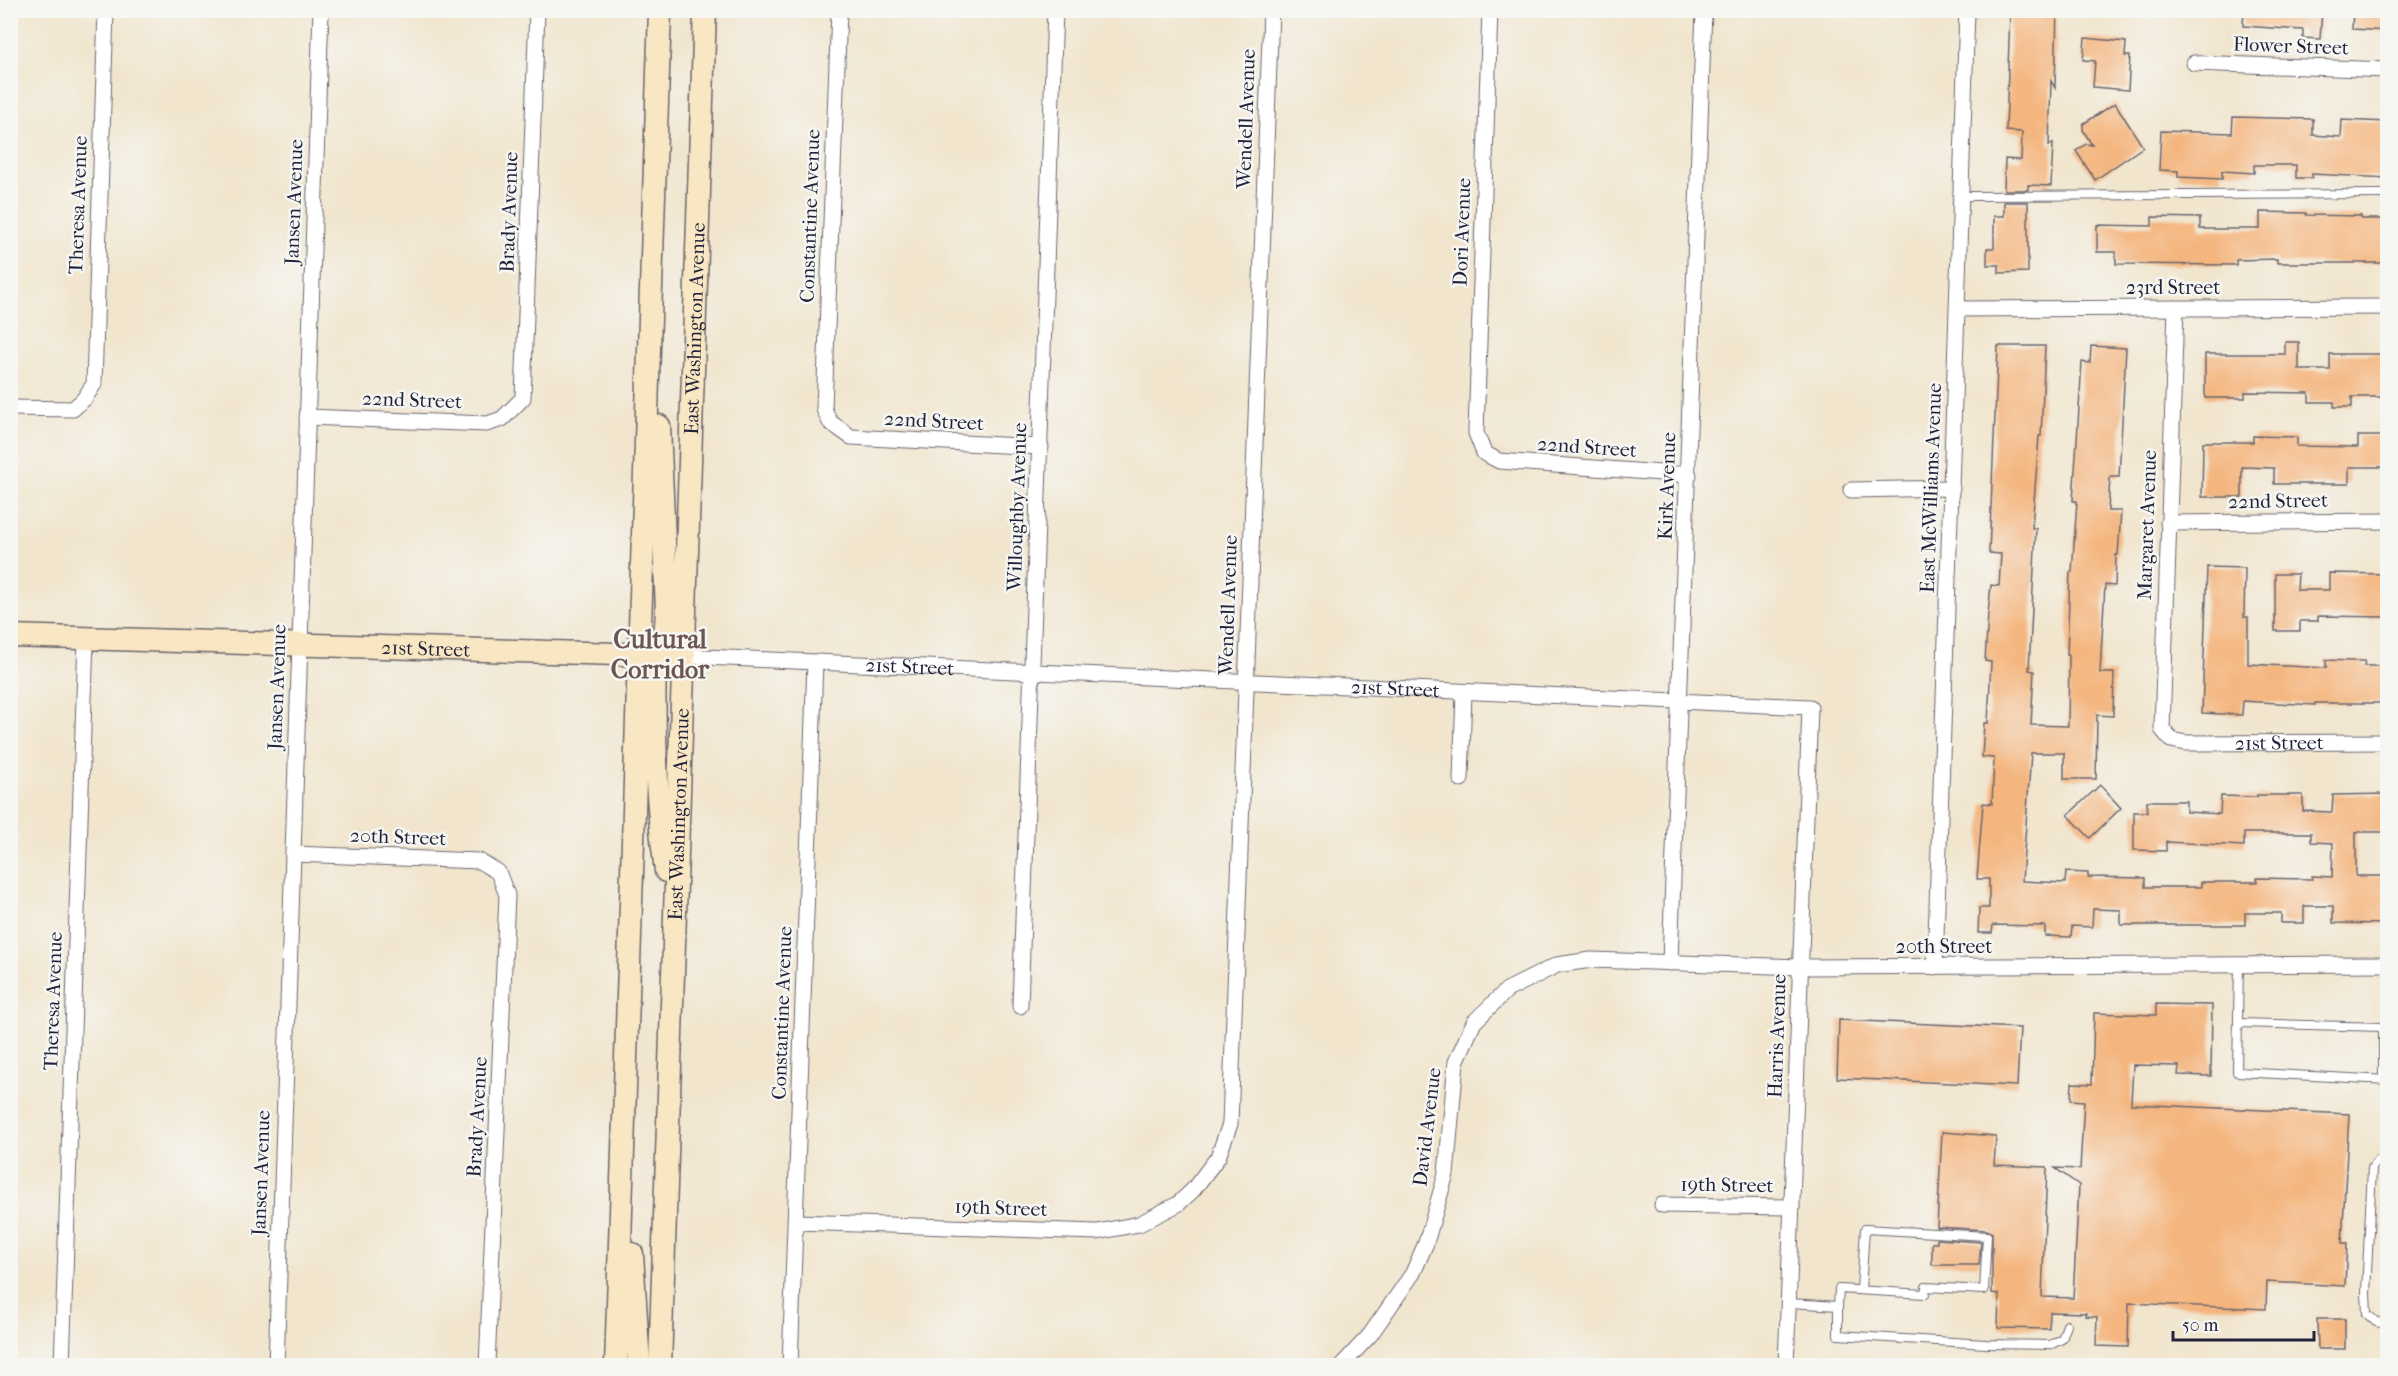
<svg xmlns="http://www.w3.org/2000/svg" width="2398" height="1376" font-family="'IM FELL French Canon',serif">
  <rect width="100%" height="100%" fill="#f6f6f2"/>
  <filter id="ink" filterUnits="userSpaceOnUse"><feTurbulence type="fractalNoise" baseFrequency=".0167" numOctaves="2"/><feDisplacementMap in="SourceGraphic" scale="12" xChannelSelector="R" yChannelSelector="G"/><feConvolveMatrix kernelMatrix="1 2 1 2 8 2 1 2 1" color-interpolation-filters="sRGB"/></filter>
  <filter id="wash" filterUnits="userSpaceOnUse"><feTurbulence type="fractalNoise" baseFrequency=".008" numOctaves="4" result="noise"/><feDisplacementMap in="SourceGraphic" scale="24" xChannelSelector="R" yChannelSelector="G"/><feGaussianBlur stdDeviation="1.35" result="paint"/><feColorMatrix in="noise" values="0 0 0 0 0 0 0 0 0 0 0 0 0 0 0 0 0 1.4 0 .05"/><feComposite in="paint" operator="in"/></filter>
  <g filter="url(#wash)">
    <rect width="100%" height="100%" fill="#f1e5ce"/>
    <g id="blocks">
      <g fill="#f4b57e">
        <polygon points="2010,10 2057,10 2055,88 2051,81 2049,146 2053,143 2051,186 2028,185 2028,190 2004,190 2005,159 2021,160 2022,132 2006,131"/>
        <polygon points="2244,10 2322,10 2320,39 2303,38 2303,30 2243,26"/>
        <polygon points="2353,10 2388,10 2388,31 2352,29"/>
        <polygon points="2085,38 2126,42 2125,56 2130,56 2128,90 2093,87 2095,61 2083,60"/>
        <polygon points="2115,103 2143,147 2095,180 2076,151 2086,144 2092,145 2083,130 2083,124"/>
        <polygon points="2233,117 2313,119 2313,135 2341,137 2342,120 2388,122 2388,178 2312,174 2312,178 2296,178 2296,165 2254,165 2254,173 2222,171 2222,179 2178,177 2178,171 2159,170 2161,131 2232,133"/>
        <polygon points="2004,202 2028,202 2028,272 1999,273 1999,265 1987,265 1987,248 1994,248 1994,216 2004,216"/>
        <polygon points="2260,212 2306,213 2306,215 2361,216 2361,219 2388,219 2388,263 2277,263 2277,259 2236,260 2236,265 2116,264 2116,252 2097,252 2097,225 2152,226 2152,217 2200,218 2200,229 2260,229"/>
        <polygon points="2285,342 2299,342 2299,370 2330,370 2330,354 2388,354 2388,397 2352,397 2352,407 2334,407 2334,402 2309,402 2309,393 2245,392 2245,398 2205,398 2205,354 2285,354"/>
        <polygon points="1998,346 2045,346 2041,436 2039,436 2032,528 2036,528 2029,670 2034,671 2031,725 2068,726 2069,655 2067,655 2070,572 2072,572 2077,501 2073,501 2082,362 2090,363 2091,346 2126,348 2119,477 2110,477 2108,511 2121,511 2118,555 2116,555 2115,586 2105,585 2100,673 2114,673 2113,716 2097,715 2096,779 2064,779 2064,753 2031,753 2022,881 2065,883 2066,872 2088,873 2088,877 2145,878 2145,887 2201,887 2201,882 2257,882 2257,878 2312,879 2312,876 2332,877 2333,843 2311,842 2311,833 2244,833 2244,846 2166,842 2166,851 2134,850 2134,812 2147,812 2147,801 2186,801 2186,812 2220,814 2221,796 2257,797 2257,795 2303,795 2303,811 2332,812 2333,795 2388,794 2388,832 2356,832 2356,876 2388,876 2388,924 2333,923 2333,906 2304,906 2304,923 2281,923 2281,913 2245,913 2245,925 2121,925 2121,910 2093,909 2092,927 2072,926 2071,937 2045,936 2045,926 1993,925 1992,933 1978,933 1979,908 1989,908 1989,879 1977,879 1983,803 1992,804 1994,758 1982,757 1984,723 1988,723 1991,662 1985,661 1988,614 1991,585 1999,586 2001,554 1989,553"/>
        <polygon points="2253,436 2297,437 2297,446 2358,447 2358,436 2388,436 2388,467 2349,467 2349,484 2274,484 2274,468 2242,467 2242,497 2202,497 2203,442 2253,442"/>
        <polygon points="2207,567 2245,568 2244,617 2248,617 2248,664 2326,668 2326,660 2351,661 2365,661 2364,666 2388,666 2388,703 2315,703 2315,705 2243,701 2242,715 2202,713"/>
        <polygon points="2329,573 2388,574 2388,617 2318,616 2318,621 2300,621 2300,631 2275,631 2275,574 2298,574 2297,590 2329,590"/>
        <polygon points="2100,785 2121,808 2090,838 2068,815"/>
        <polygon points="2156,1004 2212,1005 2211,1076 2178,1075 2179,1066 2133,1065 2131,1104 2349,1114 2342,1243 2347,1243 2345,1286 2267,1282 2266,1309 2129,1303 2128,1347 2096,1346 2097,1317 2085,1316 2086,1313 2050,1312 2049,1329 1998,1328 1999,1294 1992,1293 1992,1233 1987,1230 1937,1227 1942,1132 1996,1136 1994,1165 2047,1167 2042,1297 2073,1298 2079,1185 2055,1168 2080,1169 2084,1101 2071,1100 2072,1083 2092,1084 2094,1013 2156,1015"/>
        <polygon points="1839,1020 2020,1028 2017,1086 1837,1078"/>
        <polygon points="1937,1239 1981,1242 1979,1265 1932,1265 1932,1243 1937,1243"/>
        <polygon points="2317,1319 2345,1319 2345,1349 2318,1349"/>
      </g>
    </g>
  </g>
  <g filter="url(#ink)">
    <use href="#blocks" fill-opacity="0" stroke="#6a666e" stroke-width="1.5"/>
    <g fill="none" stroke-linecap="round" stroke-linejoin="round">
      <g stroke="#6a666e" stroke-width="10">
        <g id="lane">
          <polyline points="1962,196 2388,194"/>
          <polyline points="2239,965 2237,1072 2388,1080"/>
          <polyline points="2238,1023 2383,1027 2383,1080"/>
          <polyline points="2388,1156 2378,1160 2372,1168 2366,1293 2367,1314 2376,1322 2388,1324"/>
          <polyline points="1790,1303 1838,1306 1839,1289 1925,1294 1926,1287 1984,1290 1987,1236 1865,1229 1861,1290"/>
          <polyline points="1838,1306 1838,1335 1986,1344 2050,1345 2062,1339 2067,1325"/>
        </g>
      </g>
      <g stroke="#6a666e" stroke-width="17">
        <g id="street">
          <polyline points="839,10 824,409 830,422 851,437 1041,447"/>
          <polyline points="1490,10 1476,433 1484,453 1499,461 1689,475"/>
          <polyline points="2194,63 2388,70"/>
          <path id="s1" d="M2176,308L2162,729L2171,740L2186,743L2388,742"/>
          <polyline points="1958,309 2388,307"/>
          <polyline points="10,408 73,409 84,399 94,384 106,10"/>
          <polyline points="307,417 487,424 502,419 523,398 537,10"/>
          <polyline points="1851,490 1952,488"/>
          <polyline points="2168,523 2388,521"/>
          <path id="s2" d="M684,656L1810,707L1786,1366"/>
          <polyline points="1461,779 1464,692"/>
          <polyline points="293,854 479,861 498,872 507,895 487,1366"/>
          <polyline points="1670,963 1704,10"/>
          <polyline points="1935,967 1967,10"/>
          <polyline points="1020,1006 1055,10"/>
          <polyline points="1662,1205 1792,1207"/>
          <polyline points="796,1222 1097,1232 1139,1224 1178,1204 1193,1190 1218,1157 1230,1124 1271,10"/>
          <polyline points="62,1366 86,638"/>
          <polyline points="276,1366 321,10"/>
          <polyline points="790,1366 815,662"/>
          <polyline points="1341,1366 1370,1335 1413,1273 1426,1243 1446,1174 1456,1062 1474,1022 1507,990 1557,965 1591,960 1801,967 2388,964"/>
        </g>
      </g>
      <g stroke="#6a666e" stroke-width="25">
        <g id="secondary">
          <polyline points="659,426 667,610 664,655"/>
          <path id="s3" d="M10,636L684,656"/>
          <path d="M655,655C653,727 656,800 666,871"/>
          <polyline points="632,1254 639,1366"/>
          <polyline points="616,1366 660,10"/>
          <path id="s4" d="M660,1366L705,10"/>
        </g>
      </g>
      <use href="#lane" stroke="#fff" stroke-width="8"/>
      <use href="#street" stroke="#fff" stroke-width="15"/>
      <use href="#secondary" stroke="#f9e7c3" stroke-width="22"/>
    </g>
  </g>
  <g text-anchor="middle" dominant-baseline="central" stroke-width="5" stroke-linejoin="round" paint-order="stroke">
    <g font-size="20" fill="#22223b" stroke="#f6f6f2">
      <text transform="translate(2291 46) rotate(2)">Flower Street</text>
      <text transform="translate(1246 119) rotate(-88)">Wendell Avenue</text>
      <text transform="translate(294 202) rotate(-88)">Jansen Avenue</text>
      <text transform="translate(78 205) rotate(-88)">Theresa Avenue</text>
      <text transform="translate(509 212) rotate(-88)">Brady Avenue</text>
      <text transform="translate(810 216) rotate(-88)">Constantine Avenue</text>
      <text transform="translate(1462 232) rotate(-88)">Dori Avenue</text>
      <text x="2173" y="287">23rd Street</text>
      <text stroke="none"><textPath href="#s4" startOffset="1038">East Washington Avenue</textPath></text>
      <text transform="translate(412 400) rotate(2)">22nd Street</text>
      <text transform="translate(934 421) rotate(3)">22nd Street</text>
      <text transform="translate(1587 447) rotate(4)">22nd Street</text>
      <text transform="translate(1667 486) rotate(-88)">Kirk Avenue</text>
      <text transform="translate(1931 488) rotate(-88)">East McWilliams Avenue</text>
      <text transform="translate(2278 501) rotate(-1)">22nd Street</text>
      <text transform="translate(1017 507) rotate(-88)">Willoughby Avenue</text>
      <text transform="translate(2147 525) rotate(-88)">Margaret Avenue</text>
      <text transform="translate(1228 605) rotate(-88)">Wendell Avenue</text>
      <text stroke="none"><textPath href="#s3" startOffset="416">21st Street</textPath></text>
      <text stroke="none"><textPath href="#s2" startOffset="226">21st Street</textPath></text>
      <text transform="translate(277 687) rotate(-88)">Jansen Avenue</text>
      <text stroke="none"><textPath href="#s2" startOffset="712">21st Street</textPath></text>
      <text stroke="none"><textPath href="#s1" startOffset="544">21st Street</textPath></text>
      <text stroke="none"><textPath href="#s4" startOffset="552">East Washington Avenue</textPath></text>
      <text transform="translate(398 837) rotate(2)">20th Street</text>
      <text x="1944" y="946">20th Street</text>
      <text transform="translate(53 1001) rotate(-88)">Theresa Avenue</text>
      <text transform="translate(782 1013) rotate(-88)">Constantine Avenue</text>
      <text transform="translate(1777 1036) rotate(-88)">Harris Avenue</text>
      <text transform="translate(477 1117) rotate(-87)">Brady Avenue</text>
      <text transform="translate(1427 1127) rotate(-83)">David Avenue</text>
      <text transform="translate(261 1173) rotate(-88)">Jansen Avenue</text>
      <text transform="translate(1727 1185) rotate(1)">19th Street</text>
      <text transform="translate(1001 1208) rotate(2)">19th Street</text>
    </g>
    <g font-size="26" font-weight="bold" fill="#6c5552" stroke="#f6f6f2">
      <text x="660" y="639">Cultural<tspan x="660" dy="30">Corridor</tspan></text>
    </g>
  </g>
  <rect width="2398" height="1376" fill="none" stroke="#f6f6f2" stroke-width="36"/>
  <path d="M2173 1331v9h141v-9" fill="none" stroke="#22223b" stroke-width="3"/>
  <text x="2182" y="1331" font-size="18" fill="#22223b" stroke="#f6f6f2" stroke-width="4.5" paint-order="stroke">50 m</text>
</svg>
